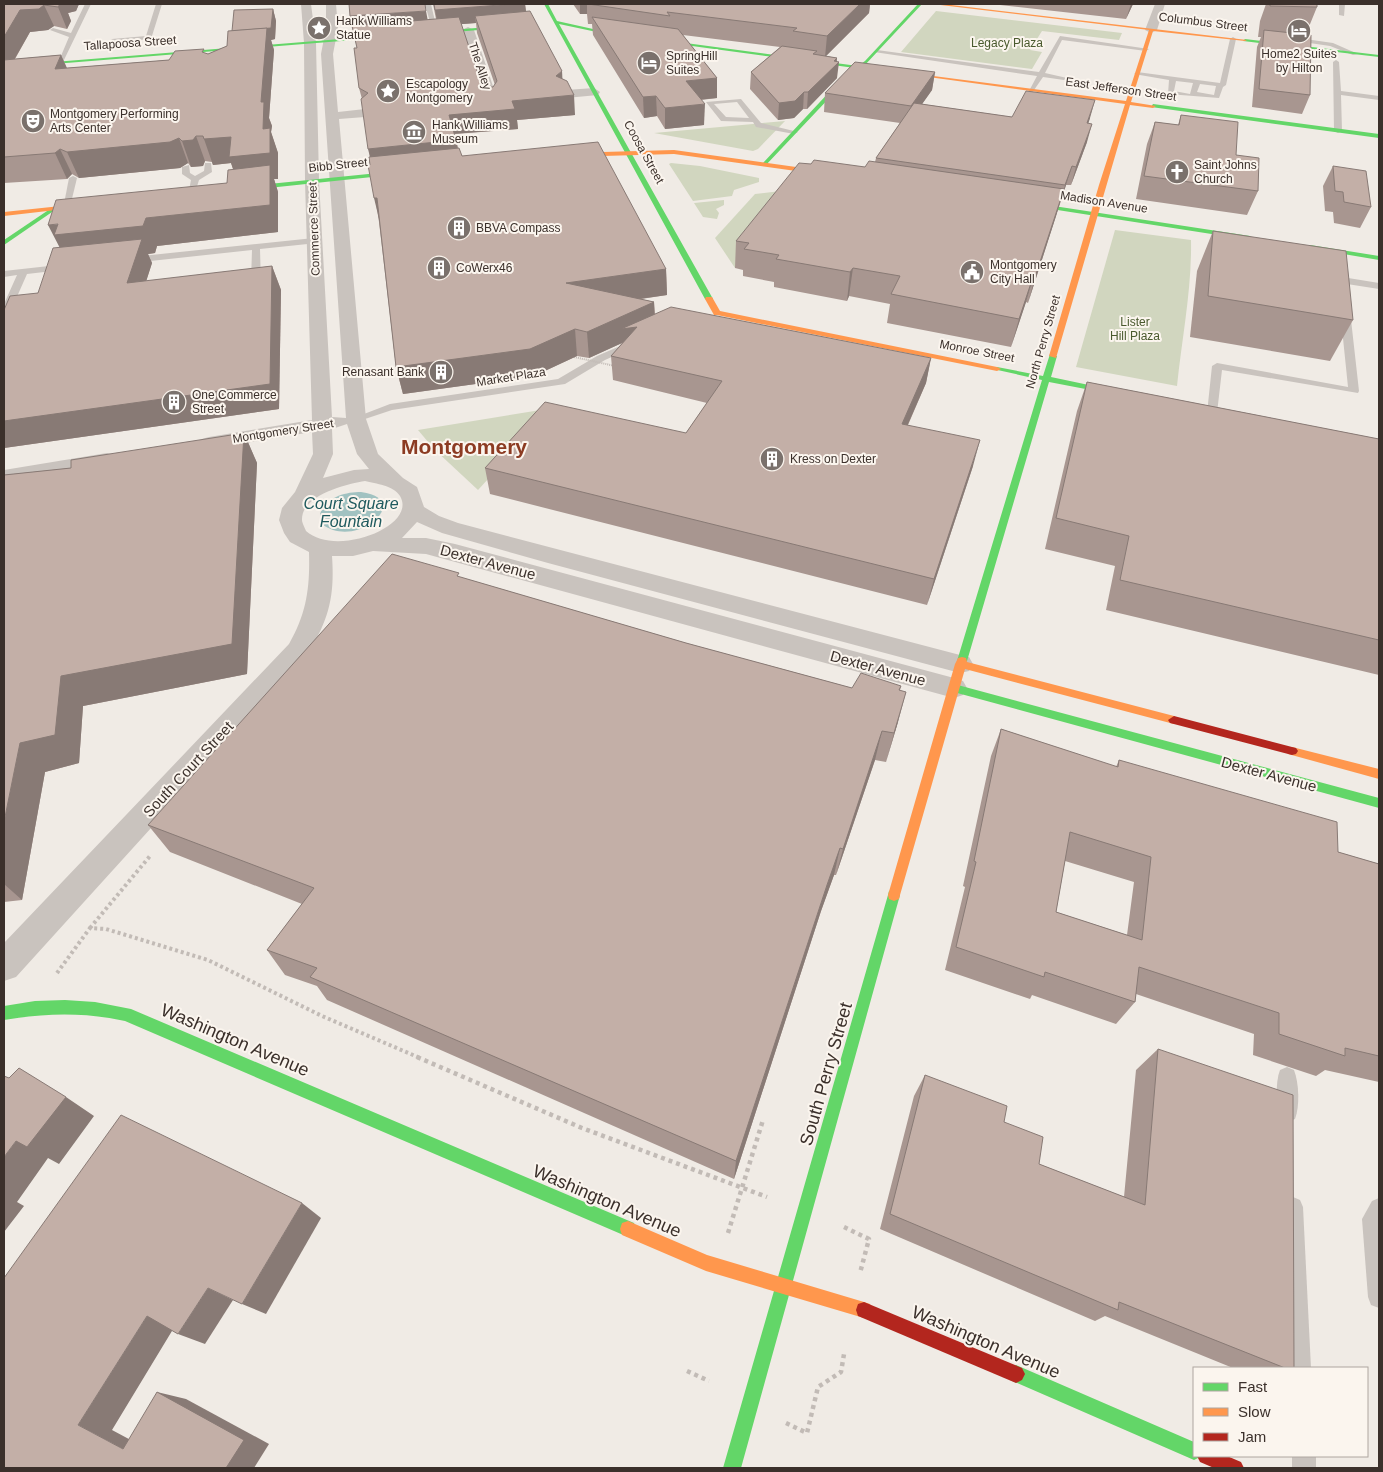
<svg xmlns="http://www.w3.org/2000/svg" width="1383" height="1472" font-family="Helvetica,sans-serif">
  <rect width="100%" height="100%" fill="#f0ebe5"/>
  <g fill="#d1d6bf">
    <polygon points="936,11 1122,33 1119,40 1042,31 1030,50 1042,52 1032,69 901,52"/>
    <polygon points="785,121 758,149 753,151 654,133"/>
    <polygon points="671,163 700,166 759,178 759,182 734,190 732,196 693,201 669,164"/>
    <polygon points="797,189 735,268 715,238 755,194"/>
    <polygon points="724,200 724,205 716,209 719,213 717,219 703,217 694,203"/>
    <path d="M1115,230L1191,240C1192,289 1182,337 1177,386L1076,367Z"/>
    <polygon points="553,408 478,490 434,449 418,430"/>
  </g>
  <path fill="#a1c2c1" d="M361,492C415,499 356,551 322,524L320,514C326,497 345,492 361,492Z"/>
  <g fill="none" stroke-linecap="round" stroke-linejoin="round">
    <g stroke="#c2bbb6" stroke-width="4" stroke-dasharray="3 3" stroke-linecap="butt">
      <polyline points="90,928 150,856"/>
      <polyline points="57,973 90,928 106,929 208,960 322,1016 420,1058"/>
    </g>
    <g stroke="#c2bbb6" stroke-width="4.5" stroke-dasharray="4 4" stroke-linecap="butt">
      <polyline points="417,1057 582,1128 767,1197"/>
      <polyline points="844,1227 869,1239 860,1273"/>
      <polyline points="728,1233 763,1120"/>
      <polyline points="687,1371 709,1381"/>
      <polyline points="786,1423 807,1433 818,1387 841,1372 844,1354"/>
    </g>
    <g fill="#c9c3be" fill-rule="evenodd">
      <polygon points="85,4 91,4 63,62 58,63 69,37 50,30 53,28 71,33"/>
      <polygon points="156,4 162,4 151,39 110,42 112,39 146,36"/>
      <polygon points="425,4 431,4 438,34 433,33"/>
      <polygon points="1339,4 1345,4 1344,16 1339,15"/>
      <polygon points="1060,36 1149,49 1146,51 1062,40 1045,73 1067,78 1064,80 1043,77 1032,93 1029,91 1037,76 874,52 877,50 1039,72"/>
      <path d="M1233,37L1236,39L1226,85L1223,87L1219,98L1168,94L1169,80L1134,74L1137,72L1220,83L1230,39ZM1176,81L1193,83L1190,94L1174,91ZM1200,84L1216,86L1214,95L1197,92Z"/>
      <polygon points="1291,37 1333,43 1358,54 1353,55 1330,46 1289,40"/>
      <polygon points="1336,60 1339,62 1341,91 1379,96 1379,100 1341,95 1342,131 1338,133 1334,131 1333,62"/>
      <path d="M741,99L761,123L798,132L794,134L756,127L753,122L721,121L706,102ZM737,102L749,118L726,117L714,104Z"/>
      <polygon points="205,163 211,163 212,172 199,180 194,196 188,196 191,180 182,174 182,167 189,165 190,173 195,176 204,171"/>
      <polygon points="73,176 77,178 70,207 63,209 69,178"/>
      <polygon points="314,238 318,241 317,243 260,249 261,284 256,287 247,284 251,281 252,250 132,263 128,260 132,257"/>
      <polygon points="67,264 70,265 70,269 27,274 12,308 15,310 10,313 4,312 4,304 17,275 4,277 4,271"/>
      <polygon points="1342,277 1379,283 1379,289 1347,284 1359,391 1358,393 1222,370 1217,413 1212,416 1208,415 1207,413 1212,366 1217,363 1348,387 1337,280"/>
      <polygon points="634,340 638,341 638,345 605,360 565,384 392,410 356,422 351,419 390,404 558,379 597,356"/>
      <path d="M1287,1067L1294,1070C1299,1083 1300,1106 1295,1119L1288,1122L1281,1119C1276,1106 1275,1083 1280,1070Z"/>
      <polygon points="1293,1197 1300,1200 1303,1207 1311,1368 1288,1368 1283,1207 1286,1200"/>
      <polygon points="1379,1198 1379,1308 1371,1305 1368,1297 1362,1219 1372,1201"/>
      <rect x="1292" y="1456" width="24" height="12"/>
    </g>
    <g fill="#c9c3be" fill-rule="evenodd">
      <path d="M301,4H311L316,43L319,181L332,417L346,418L321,54L326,28V4H336L338,28L333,54L338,112L365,109L371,113L365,117L339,119L366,419L378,454L403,478L417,487L424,507L439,516L458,523L960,655L969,657L973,664L969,671L960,673L548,563L442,533L417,522L402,538H426L455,544L954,678L963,681L967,688L963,695L954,698L426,554L373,551L353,556H332C335,599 328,620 307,656L16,977L4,981V943L289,644C307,613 310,587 309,552L290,542L284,533L279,520L282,508L295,492L313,454L312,432L209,449L202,447L199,443L202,439L209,437L312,420L305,181L304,43ZM347,424L357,454L369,469L354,470L323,478L333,454L332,429ZM365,481C376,484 393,485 400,496C418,526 336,558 306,531C305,528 302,523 302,520C301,495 347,484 365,481Z"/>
      <polygon points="1155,4 1165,4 1157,30 1151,33 1145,30"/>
      <polygon points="468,27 474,30 498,101 496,104 488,104 486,101 462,30"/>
      <polygon points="594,88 600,92 598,95 566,98 560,94 566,90"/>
      <polygon points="107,453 114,455 118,459 114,463 4,482 4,470"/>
    </g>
    <g fill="#63d668" fill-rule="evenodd">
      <polygon points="544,4 548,4 557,21 611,33 858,66 865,61 918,4 922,4 864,66 874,68 874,70 860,69 851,75 765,166 763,163 847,73 855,68 611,35 559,24 713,299 709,301 705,299"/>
      <polygon points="514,25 516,27 4,68 4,66"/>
      <polygon points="1245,39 1379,55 1379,57 1243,41"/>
      <polygon points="1153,104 1379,134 1379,138 1151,107"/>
      <polygon points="408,170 411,172 410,173 239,191 236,189 239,187"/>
      <polygon points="1021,201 1250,236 1253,238 1250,240 1019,204 1019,202"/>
      <polygon points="50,209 55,210 4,245 4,240"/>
      <polygon points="1310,245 1379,256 1379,260 1308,248 1307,247"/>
      <polygon points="1050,354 1057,356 1051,377 1122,392 1126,394 1122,396 1049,382 967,661 962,665 957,661 1042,380 993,369 997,367 1043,376"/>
      <polygon points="954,684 1379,798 1379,808 950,691 949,688 950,685"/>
      <polygon points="894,889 899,891 900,895 741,1468 723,1468 888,895 889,891"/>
      <path d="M65,1000L95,1002L131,1009L634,1223L636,1229L634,1235L628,1237L125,1021C84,1012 45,1013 4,1020V1006L35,1001Z"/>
      <polygon points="1016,1365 1194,1442 1194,1456 1201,1456 1200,1457 1194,1460 1010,1380 1007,1374 1010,1368"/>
    </g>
    <g fill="#ff974d" fill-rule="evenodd">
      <polygon points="932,4 943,4 1247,40 1245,41 1153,31 1131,102 1156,106 1153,108 1130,105 1056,358 1049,356 1099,185 1125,104 870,69 872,68 1126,101 1149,30"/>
      <polygon points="674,150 832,172 835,174 832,176 674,154 567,157 564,155 567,153"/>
      <polygon points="89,203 92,205 91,206 4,216 4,212"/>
      <polygon points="706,297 712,297 720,311 997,367 1001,369 997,371 717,315 714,315 705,299"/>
      <polygon points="962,657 966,658 967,662 1174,716 1180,720 1174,724 965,669 900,895 899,899 894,901 889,899 888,895 955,664 958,658"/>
      <polygon points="1292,747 1379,769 1379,779 1288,754 1286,751 1288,748"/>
      <polygon points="628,1221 707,1255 864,1302 870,1304 872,1310 870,1316 864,1318 706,1271 622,1235 620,1229 622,1223"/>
    </g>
    <g fill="#b3261e" fill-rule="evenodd">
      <polygon points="1174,716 1292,747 1296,748 1298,751 1296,754 1292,755 1170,723 1168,720"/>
      <polygon points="864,1302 1022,1368 1025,1374 1022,1380 1016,1383 858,1316 856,1310 858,1304"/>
      <polygon points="1197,1456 1227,1456 1241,1462 1244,1468 1214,1468 1200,1462"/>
    </g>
    <polyline stroke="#c2bbb6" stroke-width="2" stroke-dasharray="1 1" stroke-linecap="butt" points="574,357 615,366"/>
  </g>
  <g fill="#a89690" fill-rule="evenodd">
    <polygon points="4,4 79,4 76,11 68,13 71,21 67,29 54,26 48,30 30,32 15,59 61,55 67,68 169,60 205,53 208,54 227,46 232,31 273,9 276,21 275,39 271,40 274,50 269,118 272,126 271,132 278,153 278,179 274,179 278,192 278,232 157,246 155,253 148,254 152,263 146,281 272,266 281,290 279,409 4,448 4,310 38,293 59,247 227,183 233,169 231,163 213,165 212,162 205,161 203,166 191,167 188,163 180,168 79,178 72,174 67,179 4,183"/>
    <path d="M433,4H525L526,12L562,79L575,115L517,120L518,129L455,134L458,148L462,156L666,269L667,295L641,299L654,302L655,314L931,358L926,383L908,425L973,466L927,605L490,494L485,468L686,433L707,403L613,380L611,356L622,343L589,358L577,356L534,376L403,394L396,367L379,222L370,165V157L362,99L359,88L357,48L350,16L428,20L436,19ZM476,23L477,33L495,85L493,87H485L481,83L461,24Z"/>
    <polygon points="573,4 870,4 869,13 826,56 837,58 837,78 807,109 803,109 794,118 778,120 750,89 751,72 780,47 683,35 717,78 717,98 701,100 704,125 665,129 657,116 644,118 593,35 592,24 588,24 587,14 580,14"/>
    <polygon points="991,4 1133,4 1126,19"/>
    <polygon points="1266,4 1317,4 1317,7 1306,34 1310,95 1302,114 1252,107 1257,47 1261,37 1258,37 1260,21"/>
    <polygon points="935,72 932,90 922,104 1012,117 1090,118 1088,124 1087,142 1071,185 1066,185 1028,303 1026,302 1011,347 887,323 890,304 849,296 847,301 774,287 774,282 743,276 743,270 735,268 736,241 811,164 865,167 875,162 876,158 900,123 824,112 825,93"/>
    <polygon points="1181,115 1236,155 1258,191 1247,215 1136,199 1147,144 1155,122 1178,125"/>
    <polygon points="1333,166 1371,207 1360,228 1334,223 1333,212 1325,211 1323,186"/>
    <polygon points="1213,231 1353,320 1330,361 1190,337 1197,271"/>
    <polygon points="1087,382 1379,439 1379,675 1106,610 1115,566 1045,549 1077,411"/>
    <polygon points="244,433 257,463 247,674 83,706 79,763 45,772 22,900 4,902 4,475 71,468"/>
    <polygon points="460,577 686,643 852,688 901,686 900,690 898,722 886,762 875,760 836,875 834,875 821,911 734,1179 327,1000 317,986 285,975 267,950 302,904 170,852 148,825"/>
    <path d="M1001,729L1116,767L1119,760L1338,852L1379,864V1082L1325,1070L1316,1076L1253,1055L1254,1034L1136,994L1135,1002L1116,1024L1032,995L1030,999L945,970L965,887L963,886L991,756ZM1065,861L1134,882L1127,935L1056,912Z"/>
    <polygon points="1158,1049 1294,1368 1233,1368 1105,1316 1095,1321 880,1229 914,1096 925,1075 1004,1122 1039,1164 1124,1197 1136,1070"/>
  </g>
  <g fill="#887a75">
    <polygon points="49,4 79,4 76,11 68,13 71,21 67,29 58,7"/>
    <polygon points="513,4 525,4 527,19 475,16 476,23 438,26 435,10"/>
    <rect x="580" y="4" width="7" height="10"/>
    <polygon points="860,4 870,4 869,13 825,57 827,36"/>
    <polygon points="1131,4 1133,4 1126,19"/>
    <polygon points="44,5 54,26 48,30 30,32 14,60 4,62 4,37 20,10"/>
    <polygon points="273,9 276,21 275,39 271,40 274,50 269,118 272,126 271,132 278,153 278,179 274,179 278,192 278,232 157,246 155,253 148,254 152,263 138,307 62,252 48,225 146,218 238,183 231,163 213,165 204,139 236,42"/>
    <polygon points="426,11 429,27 354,33 350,16"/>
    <polygon points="61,55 71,78 55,69"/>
    <polygon points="837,58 836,64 839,62 837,78 807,109 808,92"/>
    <polygon points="562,71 563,89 556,76"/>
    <polygon points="935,72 932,90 908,124 911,106"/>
    <polygon points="717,78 717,98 686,101 686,81"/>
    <polygon points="804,92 803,109 794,118 778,120 779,103"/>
    <polygon points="574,95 575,115 517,120 518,129 452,134 449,115 512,101"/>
    <polygon points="656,96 657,116 644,118 643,97"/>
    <polygon points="1095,100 1090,118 1082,141 1087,123"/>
    <polygon points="705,104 704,125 665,129 665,108"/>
    <polygon points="1092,124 1087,142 1071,185 1076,167"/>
    <polygon points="196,136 205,161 203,166 191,167 182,141"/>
    <polygon points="179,138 188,163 180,168 79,178 67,152"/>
    <polygon points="456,140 460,160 373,169 368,149"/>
    <polygon points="60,149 72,174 67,179 55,153"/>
    <polygon points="1072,166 1060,204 1065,185"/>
    <polygon points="1064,189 1056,216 1028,303 1036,274"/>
    <polygon points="374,198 377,198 380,223"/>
    <polygon points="272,266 281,290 279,409 4,448 4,421"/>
    <polygon points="853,268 849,296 847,301 850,272"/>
    <polygon points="666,269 667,295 568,309 566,283"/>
    <polygon points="1034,274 1026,302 1011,347 1019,319"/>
    <polygon points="654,302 655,328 589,358 587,332"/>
    <polygon points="575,329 577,356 534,376 403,394 396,367"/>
    <polygon points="931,358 926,383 897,449 902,424"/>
    <polygon points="244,433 257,463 247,674 83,706 79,763 45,772 22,900 4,884 4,822 20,743 61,676"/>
    <polygon points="980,440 973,466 927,605 934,579"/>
    <polygon points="906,692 898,722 886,762 894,733"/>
    <polygon points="882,731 875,760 836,875 843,849"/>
    <polygon points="840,848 834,875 821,911 734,1179 736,1161 827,885"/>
    <polygon points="66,1097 94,1116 59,1164 48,1158 17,1202 24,1206 4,1232 4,1157 16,1141"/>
    <polygon points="302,1203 321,1218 266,1314 242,1304"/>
    <polygon points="208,1288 233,1300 205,1344 178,1334"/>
    <polygon points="147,1316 175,1326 112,1430 155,1453 123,1449 78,1425"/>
    <polygon points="157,1392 186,1399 269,1444 254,1468 226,1468"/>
  </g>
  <g fill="#c3afa7" stroke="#887a75" fill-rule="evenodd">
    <polygon points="4,4 60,4 58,7 44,5 39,9 20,10 4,37"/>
    <polygon points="349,4 425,4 426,11 350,16"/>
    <polygon points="434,4 513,4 435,10"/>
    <polygon points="588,4 860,4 827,36 793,31 797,28 667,12 670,16"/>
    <polygon points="1270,4 1317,4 1317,7 1270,6"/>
    <polygon points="273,9 271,28 232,31 234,10"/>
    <polygon points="530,11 562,71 556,76 567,81 574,95 512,101 515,109 449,115 456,140 368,149 361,99 368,93 359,88 354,48 357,48 352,26 459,17 481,83 485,87 493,87 497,81 475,16"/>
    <polygon points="592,17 678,29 717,78 686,81 705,104 665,108 656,96 643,97"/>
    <polygon points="267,28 261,102 264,102 263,129 270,128 270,153 229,157 231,137 204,139 203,136 196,136 193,140 182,141 179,138 170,142 67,152 60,149 55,153 4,157 4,60 61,55 55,69 169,60 175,51 204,49 202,52 208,54 227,46 228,31"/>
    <polygon points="1264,30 1311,35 1310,95 1259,89"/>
    <polygon points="782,46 817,51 813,54 837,58 834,61 839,62 808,92 804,92 795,101 779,103 751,72"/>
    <polygon points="855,62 935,72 911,106 825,93"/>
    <polygon points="1026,91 1095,100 1087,123 1092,124 1076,167 1072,166 1065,185 876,158 914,103 1012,117"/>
    <polygon points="1181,115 1238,122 1236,155 1259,158 1258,191 1144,176 1155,122 1179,125"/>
    <polygon points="598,142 666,269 566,283 654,302 587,332 575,329 530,349 396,367 377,198 374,198 368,165 370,165 369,157 459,148 462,156"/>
    <polygon points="814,160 865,167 869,161 1064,189 1036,274 1034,274 1019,319 891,294 900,276 853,268 850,272 776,259 779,255 744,249 749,243 736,241 799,163 811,164"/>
    <polygon points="270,165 270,205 146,218 143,226 54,235 58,224 48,225 56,200 227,183 228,170"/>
    <polygon points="1333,166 1366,171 1371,207 1344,202 1343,192 1335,191"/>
    <polygon points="1213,231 1346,251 1353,320 1208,296"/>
    <polygon points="142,239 127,283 272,266 270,384 4,421 4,310 10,296 38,293 53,248"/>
    <polygon points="671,307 931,358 902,424 980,440 934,579 485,468 545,402 686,433 722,381 611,356 637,327 621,329"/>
    <polygon points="1087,382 1379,439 1379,640 1120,580 1129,536 1056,518"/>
    <polygon points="244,433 232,644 61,676 55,735 20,743 4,822 4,475 71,468 71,460"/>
    <polygon points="392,554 459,573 457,576 686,643 852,688 861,673 901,686 899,690 906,692 894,733 882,731 843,849 840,848 827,885 736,1161 310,977 317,968 267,950 314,888 148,825"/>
    <path d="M1001,729L1118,767L1119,760L1337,822L1338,852L1379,864V1056L1345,1048V1056L1279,1034V1013L1139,967L1135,1002L1045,972L1044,977L956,947L976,862L974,861ZM1070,832L1151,857L1142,940L1056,912Z"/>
    <polygon points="1158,1049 1293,1095 1294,1368 1285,1368 1119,1302 1118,1310 890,1214 925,1075 1007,1106 1004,1122 1043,1137 1039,1164 1145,1205"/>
    <polygon points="19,1068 66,1097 27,1147 16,1141 4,1157 4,1076 9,1078"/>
    <polygon points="121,1115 302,1203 242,1304 208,1288 178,1334 147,1316 78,1425 123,1449 157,1392 244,1440 226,1468 4,1468 4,1278"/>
  </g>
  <defs>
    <g id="sight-disc" transform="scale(1.25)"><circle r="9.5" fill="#7a716c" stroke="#fbf5ee"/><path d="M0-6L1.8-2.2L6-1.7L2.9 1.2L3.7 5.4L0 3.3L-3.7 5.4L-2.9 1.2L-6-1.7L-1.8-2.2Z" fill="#fff"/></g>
    <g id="hotel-disc" transform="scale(1.25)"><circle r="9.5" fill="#7a716c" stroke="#fbf5ee"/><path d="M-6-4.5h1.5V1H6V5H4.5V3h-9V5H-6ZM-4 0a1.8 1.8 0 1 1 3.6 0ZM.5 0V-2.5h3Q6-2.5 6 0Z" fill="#fff"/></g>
    <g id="theatre-disc" transform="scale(1.25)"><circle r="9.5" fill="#7a716c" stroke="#fbf5ee"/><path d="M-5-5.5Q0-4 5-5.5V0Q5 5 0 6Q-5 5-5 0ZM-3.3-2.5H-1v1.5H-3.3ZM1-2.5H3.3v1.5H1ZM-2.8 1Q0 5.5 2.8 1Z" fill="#fff"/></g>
    <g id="museum-disc" transform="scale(1.25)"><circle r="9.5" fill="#7a716c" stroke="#fbf5ee"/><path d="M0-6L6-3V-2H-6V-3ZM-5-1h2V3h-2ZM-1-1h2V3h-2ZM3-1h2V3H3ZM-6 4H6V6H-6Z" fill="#fff"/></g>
    <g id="church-disc" transform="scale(1.25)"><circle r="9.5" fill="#7a716c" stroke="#fbf5ee"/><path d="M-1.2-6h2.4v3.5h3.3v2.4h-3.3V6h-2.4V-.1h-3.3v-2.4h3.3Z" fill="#fff"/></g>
    <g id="building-disc" transform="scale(1.25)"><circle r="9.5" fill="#7a716c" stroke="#fbf5ee"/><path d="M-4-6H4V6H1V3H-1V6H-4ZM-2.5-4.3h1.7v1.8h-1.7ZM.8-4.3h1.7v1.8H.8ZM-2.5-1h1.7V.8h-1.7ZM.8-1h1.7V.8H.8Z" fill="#fff"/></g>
    <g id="civic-disc" transform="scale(1.25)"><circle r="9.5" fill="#7a716c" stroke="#fbf5ee"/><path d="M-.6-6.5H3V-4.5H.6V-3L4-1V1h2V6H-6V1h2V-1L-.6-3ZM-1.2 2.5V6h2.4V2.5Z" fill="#fff"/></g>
  </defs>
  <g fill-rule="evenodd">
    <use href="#sight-disc" x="319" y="28"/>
    <use href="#hotel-disc" x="1299" y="31"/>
    <use href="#hotel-disc" x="649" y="63"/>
    <use href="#sight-disc" x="388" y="91"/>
    <use href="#theatre-disc" x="33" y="121"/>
    <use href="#museum-disc" x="414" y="132"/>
    <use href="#church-disc" x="1177" y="172"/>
    <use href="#building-disc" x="459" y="228"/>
    <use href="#building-disc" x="439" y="268"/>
    <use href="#civic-disc" x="972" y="272"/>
    <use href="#building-disc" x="441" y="372"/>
    <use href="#building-disc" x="174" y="402"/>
    <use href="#building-disc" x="772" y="459"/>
  </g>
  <g text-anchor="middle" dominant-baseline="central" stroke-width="4" stroke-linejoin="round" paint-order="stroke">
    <g font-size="12" fill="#3b302b" stroke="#fbf5ee" text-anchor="start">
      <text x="336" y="21">Hank Williams<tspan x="336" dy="14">Statue</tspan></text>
      <text x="1299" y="54" text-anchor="middle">Home2 Suites<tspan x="1299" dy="14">by Hilton</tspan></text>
      <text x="666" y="56">SpringHill<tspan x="666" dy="14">Suites</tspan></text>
      <text x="406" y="84">Escapology<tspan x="406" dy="14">Montgomery</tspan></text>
      <text x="50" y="114">Montgomery Performing<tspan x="50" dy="14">Arts Center</tspan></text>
      <text x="432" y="125">Hank Williams<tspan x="432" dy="14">Museum</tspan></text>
      <text x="1194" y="165">Saint Johns<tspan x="1194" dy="14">Church</tspan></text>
      <text x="476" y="228">BBVA Compass</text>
      <text x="990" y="265">Montgomery<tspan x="990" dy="14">City Hall</tspan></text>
      <text x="456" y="268">CoWerx46</text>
      <text x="424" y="372" text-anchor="end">Renasant Bank</text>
      <text x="192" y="395">One Commerce<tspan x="192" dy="14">Street</tspan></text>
      <text x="790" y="459">Kress on Dexter</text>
    </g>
    <g font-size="12" fill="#3b302b" stroke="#fbf5ee">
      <text transform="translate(1203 22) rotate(7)">Columbus Street</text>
      <text transform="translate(130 43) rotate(-4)">Tallapoosa Street</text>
      <text transform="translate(480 66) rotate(72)">The Alley</text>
      <text transform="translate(1121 89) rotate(8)">East Jefferson Street</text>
      <text transform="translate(644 152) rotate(61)">Coosa Street</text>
      <text transform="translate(338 165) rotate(-6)">Bibb Street</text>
      <text transform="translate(1104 202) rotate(9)">Madison Avenue</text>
      <text transform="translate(314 229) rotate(-92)">Commerce Street</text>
      <text transform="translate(1043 342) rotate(-74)">North Perry Street</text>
      <text transform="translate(977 351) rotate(11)">Monroe Street</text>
      <text transform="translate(511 377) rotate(-9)">Market Plaza</text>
      <text transform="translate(283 431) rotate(-9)">Montgomery Street</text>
    </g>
    <g font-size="12" fill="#4a5a2e" stroke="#fbf5ee">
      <text x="1007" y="43">Legacy Plaza</text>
      <text x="1135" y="322">Lister<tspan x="1135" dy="14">Hill Plaza</tspan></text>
    </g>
    <g font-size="15" fill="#3b302b" stroke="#fbf5ee">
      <text transform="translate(488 562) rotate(15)">Dexter Avenue</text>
      <text transform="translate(878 668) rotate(15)">Dexter Avenue</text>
      <text transform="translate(188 769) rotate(-47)">South Court Street</text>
      <text transform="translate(1269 774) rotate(15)">Dexter Avenue</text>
    </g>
    <g font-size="16" font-style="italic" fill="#1f5a5e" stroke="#fbf5ee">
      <text x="351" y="503">Court Square<tspan x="351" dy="18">Fountain</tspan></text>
    </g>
    <g font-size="18" fill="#3b302b" stroke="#fbf5ee">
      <text transform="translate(235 1040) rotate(23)">Washington Avenue</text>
      <text transform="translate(826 1074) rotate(-74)">South Perry Street</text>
      <text transform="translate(607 1201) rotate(23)">Washington Avenue</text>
      <text transform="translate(986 1342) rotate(23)">Washington Avenue</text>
    </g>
    <g font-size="21" font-weight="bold" fill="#8c3b22" stroke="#fbf5ee">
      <text x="464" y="446">Montgomery</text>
    </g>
  </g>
  <rect width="1383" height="1472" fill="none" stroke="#3b302b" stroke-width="10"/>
  <rect x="1193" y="1367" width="175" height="90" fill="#fbf5ee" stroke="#aea6a0"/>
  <rect x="1203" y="1383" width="25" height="8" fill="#63d668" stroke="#aea6a0"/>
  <text x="1238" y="1392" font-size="15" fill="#3b302b">Fast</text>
  <rect x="1203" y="1408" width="25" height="8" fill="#ff974d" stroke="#aea6a0"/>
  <text x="1238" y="1417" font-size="15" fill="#3b302b">Slow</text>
  <rect x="1203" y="1433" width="25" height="8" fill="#b3261e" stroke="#aea6a0"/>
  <text x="1238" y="1442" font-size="15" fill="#3b302b">Jam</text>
</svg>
